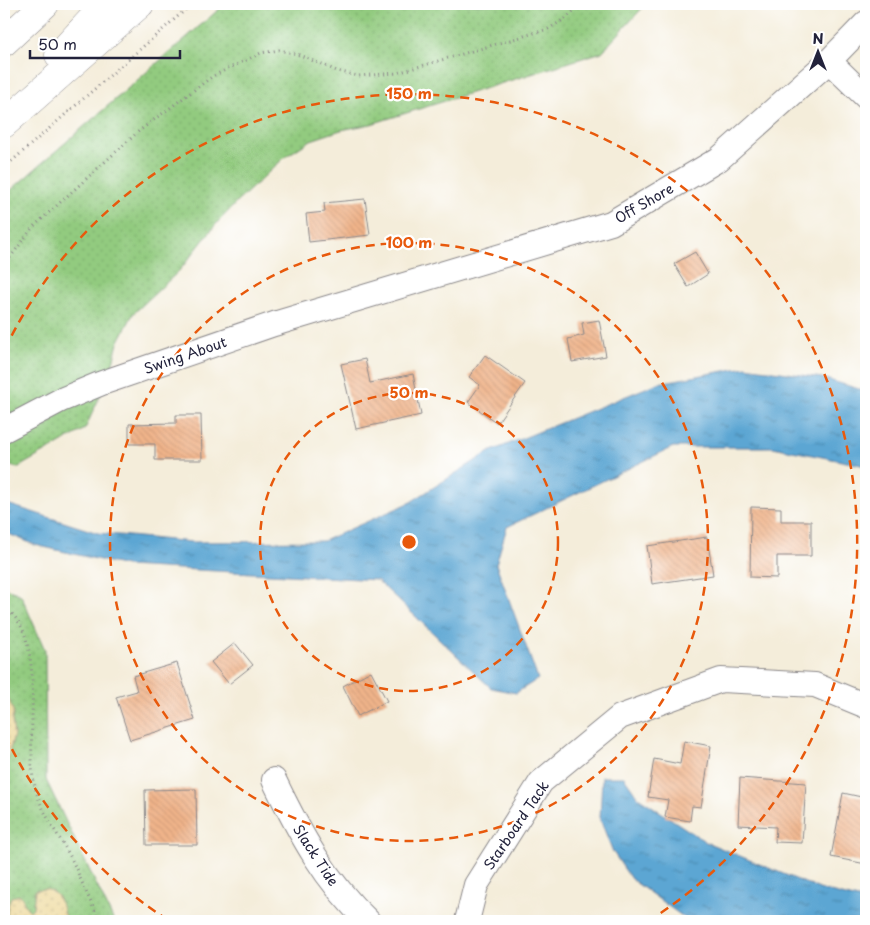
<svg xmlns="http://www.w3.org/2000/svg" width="870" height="925" font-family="'Playpen Sans',sans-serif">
  <defs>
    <pattern id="grass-dots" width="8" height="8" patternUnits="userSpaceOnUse" patternTransform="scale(1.25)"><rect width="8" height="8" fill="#92cb7f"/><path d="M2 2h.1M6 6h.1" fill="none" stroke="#7eae6f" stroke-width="1.8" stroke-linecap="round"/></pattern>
    <pattern id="sand-dots" width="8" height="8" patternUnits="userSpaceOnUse" patternTransform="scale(1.25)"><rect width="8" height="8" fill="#eeda9e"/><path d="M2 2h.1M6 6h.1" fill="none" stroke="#ccbb89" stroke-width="1.8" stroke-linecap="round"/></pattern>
    <pattern id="water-ripples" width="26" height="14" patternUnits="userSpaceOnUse" patternTransform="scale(1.25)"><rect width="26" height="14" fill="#5ba6d3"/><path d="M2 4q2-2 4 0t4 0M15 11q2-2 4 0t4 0" fill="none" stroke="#4b87ac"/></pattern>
    <pattern id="building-back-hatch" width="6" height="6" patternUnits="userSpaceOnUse" patternTransform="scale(1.25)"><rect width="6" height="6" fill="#f0b48a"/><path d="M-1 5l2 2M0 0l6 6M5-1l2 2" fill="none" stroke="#ce9a78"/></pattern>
  </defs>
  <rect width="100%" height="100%" fill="#fff"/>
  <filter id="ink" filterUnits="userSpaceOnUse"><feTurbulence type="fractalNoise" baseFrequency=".02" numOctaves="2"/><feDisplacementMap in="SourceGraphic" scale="10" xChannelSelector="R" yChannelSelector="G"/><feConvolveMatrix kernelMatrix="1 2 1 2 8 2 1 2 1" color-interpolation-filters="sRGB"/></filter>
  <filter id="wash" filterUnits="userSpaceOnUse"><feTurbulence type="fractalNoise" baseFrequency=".0096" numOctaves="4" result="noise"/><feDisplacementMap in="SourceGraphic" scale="20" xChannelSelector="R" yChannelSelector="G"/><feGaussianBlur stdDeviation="1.12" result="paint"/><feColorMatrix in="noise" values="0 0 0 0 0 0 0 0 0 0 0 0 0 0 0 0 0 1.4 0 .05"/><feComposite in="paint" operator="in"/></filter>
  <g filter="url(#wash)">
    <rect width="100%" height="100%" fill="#f4edda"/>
    <g fill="url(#grass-dots)" stroke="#5a765d">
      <polygon points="225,4 646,4 602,52 371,124 341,130 311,140 285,157 238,201 217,223 180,270 133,314 118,343 110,374 85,429 17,468 4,464 4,196"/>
      <polygon points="4,587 21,595 45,650 46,780 114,921 4,921"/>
    </g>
    <g fill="url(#sand-dots)" stroke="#887e6c">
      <polygon points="4,695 9,700 14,713 12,719 14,735 7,761 4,762"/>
      <path d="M44,889C61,891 62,908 66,921H8C6,913 8,905 11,897L20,895C25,901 24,906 30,911L33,908L35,890Z"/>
    </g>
    <g fill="url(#water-ripples)" stroke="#3e6487">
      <polygon points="746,367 822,378 866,391 866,466 773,447 673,447 507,527 496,564 538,679 516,693 491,688 377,580 126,566 35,545 4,532 4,503 98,533 192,542 323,541 409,503 489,452 658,383"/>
      <polygon points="602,777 624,777 638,797 706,842 822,890 866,901 866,921 691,921 686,919 631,879 613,852 600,819"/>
    </g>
    <g id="blocks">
      <g fill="url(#building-back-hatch)">
        <polygon points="365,199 370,235 309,242 306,214 325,212 324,203"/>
        <polygon points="695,252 708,274 688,287 674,264"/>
        <polygon points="599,320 606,356 572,362 568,339 584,335 582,323"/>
        <polygon points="485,355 525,383 497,423 468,402 480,385 469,377"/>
        <polygon points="365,359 370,383 413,374 421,415 356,429 341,364"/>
        <polygon points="176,415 201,415 202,460 155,460 155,444 129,444 129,424 176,423"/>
        <polygon points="751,507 781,508 781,521 811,521 811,556 777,556 777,578 750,577"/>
        <polygon points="707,537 713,575 652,584 647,546"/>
        <polygon points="235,643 253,665 229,684 211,662"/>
        <polygon points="177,663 195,720 130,740 116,697 137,691 133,676"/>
        <polygon points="371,671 387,701 358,716 343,686"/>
        <polygon points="684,741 711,746 701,807 692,806 690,821 665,817 668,800 648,797 654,759 680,764"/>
        <polygon points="740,778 806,783 802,843 775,842 776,827 738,825"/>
        <polygon points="196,789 197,845 146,845 145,790"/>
        <polygon points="843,793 866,798 866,864 831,857"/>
      </g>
    </g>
  </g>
  <g filter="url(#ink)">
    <use href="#blocks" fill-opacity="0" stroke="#8b888a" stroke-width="1"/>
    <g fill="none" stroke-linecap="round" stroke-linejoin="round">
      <g stroke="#8b888a" stroke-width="26">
        <g id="street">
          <polyline points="829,61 866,97"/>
          <polyline points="4,430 61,400 102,383 274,324 611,223 719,159 829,61 866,23"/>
          <path d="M274,780C299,832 325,881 368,921"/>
          <polyline points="467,921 476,885 541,782 620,717 721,680 815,685 866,706"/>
        </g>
      </g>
      <g stroke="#8b888a" stroke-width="29">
        <g id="highway">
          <polyline points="4,42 45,4"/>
          <polyline points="59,55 106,4"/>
          <polyline points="4,124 140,4"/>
        </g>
      </g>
      <g stroke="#8b888a" stroke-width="3" stroke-dasharray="1 4" stroke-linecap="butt">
        <polyline points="4,168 192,4"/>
        <polyline points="4,266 33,227 139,131 213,76 261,53 279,50 297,54 337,71 358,76 397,73 548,29 565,19 581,4"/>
        <path d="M4,608C44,630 29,718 32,756C32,765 32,775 34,783C40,812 60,836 73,862C82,882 90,902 100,921"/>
      </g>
      <use href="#street" stroke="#fff" stroke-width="24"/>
      <use href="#highway" stroke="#fff" stroke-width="28"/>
    </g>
  </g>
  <g fill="none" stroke="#e8590c" stroke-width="2.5" stroke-dasharray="9 6">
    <circle cx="409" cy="542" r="149"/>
    <circle cx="409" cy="542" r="299"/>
    <path d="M168 920A448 448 0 0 1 5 735M5 349A448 448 0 1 1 650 920"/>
  </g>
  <g text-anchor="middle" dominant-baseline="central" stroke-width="4.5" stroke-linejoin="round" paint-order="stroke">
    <g font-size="14" fill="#22223b" stroke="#fff">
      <text transform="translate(644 203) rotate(-30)">Off Shore</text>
      <text transform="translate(185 355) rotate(-19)">Swing About</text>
      <text transform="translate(516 825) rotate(-56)">Starboard Tack</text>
      <text transform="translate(316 855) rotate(57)">Slack Tide</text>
    </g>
  </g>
  <circle cx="409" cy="542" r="8" fill="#e8590c" stroke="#fff" stroke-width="2.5"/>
  <g font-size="15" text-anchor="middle" font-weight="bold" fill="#e8590c" stroke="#fff" stroke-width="4.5" stroke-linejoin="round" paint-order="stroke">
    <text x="409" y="99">150 m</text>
    <text x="409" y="248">100 m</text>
    <text x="409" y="398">50 m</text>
  </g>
  <rect width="870" height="925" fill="none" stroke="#fff" stroke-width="20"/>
  <g transform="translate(818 52)" stroke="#ffffff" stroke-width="4" paint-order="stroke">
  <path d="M0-4L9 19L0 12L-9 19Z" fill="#22223b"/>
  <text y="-8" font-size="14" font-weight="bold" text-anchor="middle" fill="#22223b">N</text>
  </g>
  <path d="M30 50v8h150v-8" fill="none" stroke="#22223b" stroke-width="2.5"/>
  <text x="38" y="50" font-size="15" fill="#22223b" stroke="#ffffff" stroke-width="4" paint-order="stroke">50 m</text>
</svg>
